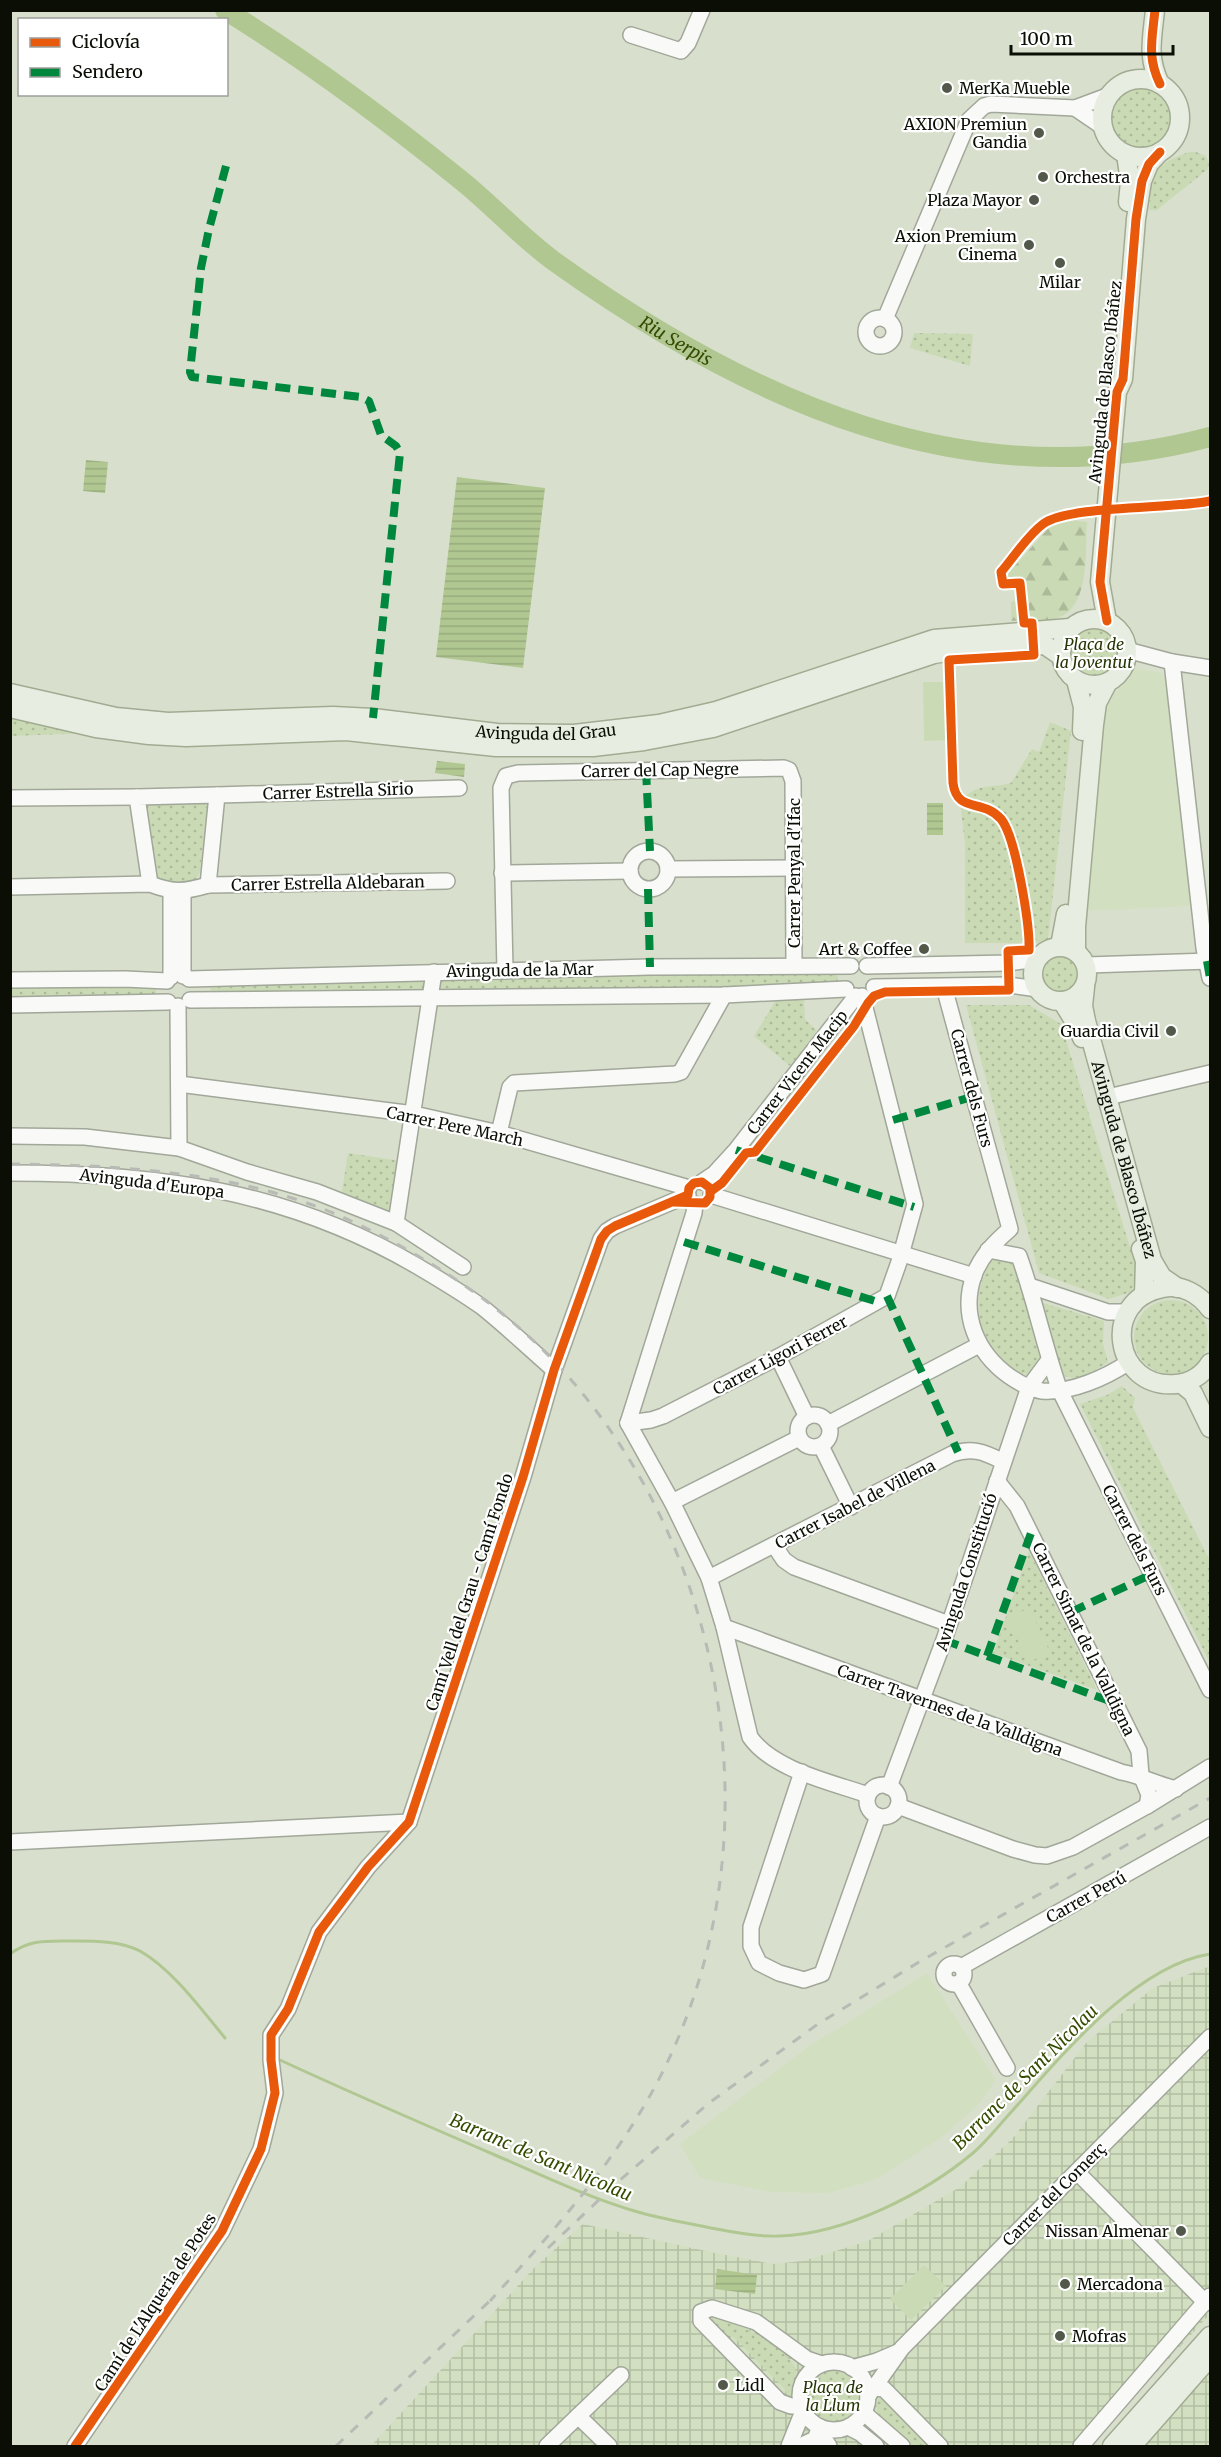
<svg xmlns="http://www.w3.org/2000/svg" width="1221" height="2457" font-family="Merriweather,serif">
  <defs>
    <pattern id="industrial-grid" width="8" height="8" patternUnits="userSpaceOnUse" patternTransform="scale(1.5)"><rect width="8" height="8" fill="#d2dfc0"/><path d="M0 4h8M4 0v8" fill="none" stroke="#b3bea3"/></pattern>
    <pattern id="forest-firs" width="22" height="20" patternUnits="userSpaceOnUse" patternTransform="scale(1.5)"><rect width="22" height="20" fill="#cadab5"/><path d="M5 1l3.5 6h-7zM16 11l3.5 6h-7z" fill="#acba9a"/></pattern>
    <pattern id="park-dots" width="8" height="8" patternUnits="userSpaceOnUse" patternTransform="scale(1.5)"><rect width="8" height="8" fill="#cadab5"/><path d="M2 2h.1M6 6h.1" fill="none" stroke="#acba9a" stroke-width="1.8" stroke-linecap="round"/></pattern>
    <pattern id="water-rules" width="6" height="5" patternUnits="userSpaceOnUse" patternTransform="scale(1.5)"><rect width="6" height="5" fill="#b1c792"/><path d="M0 2.5h6" fill="none" stroke="#97aa7c"/></pattern>
  </defs>
  <rect width="100%" height="100%" fill="#d8e0cd"/>
  <g fill="#d2dfc0">
    <polygon points="1135,669 1160,672 1165,679 1191,906 1088,911 1106,710 1109,698 1128,680"/>
    <polygon points="927,1973 996,2080 978,2105 941,2138 877,2179 828,2193 771,2192 700,2178 680,2144 808,2047"/>
  </g>
  <g fill="url(#industrial-grid)">
    <polygon points="1210,1966 1210,2314 1089,2446 371,2446 534,2268 583,2224 715,2253 773,2264 803,2261 868,2241 960,2187 1013,2138 1087,2042 1153,1988"/>
    <polygon points="1210,2373 1210,2446 1142,2446"/>
  </g>
  <path fill="url(#forest-firs)" d="M1073,520L1087,522C1085,550 1091,608 1057,618C1044,622 1025,620 1011,621V602L1016,601V587H1000L997,575L1000,567L1011,570L1053,523Z"/>
  <g fill="url(#park-dots)">
    <circle cx="1140" cy="118" r="30"/>
    <path d="M1189,152H1196L1206,156L1209,163L1208,169L1157,210H1149C1151,174 1154,164 1189,152Z"/>
    <polygon points="914,333 973,334 970,366 910,348"/>
    <circle cx="1094" cy="653" r="24"/>
    <polygon points="11,717 93,733 11,736"/>
    <path d="M1050,722L1071,731L1048,940L1035,943H965V844L960,802C977,782 988,789 1011,783L1032,749L1039,752Z"/>
    <polygon points="200,798 207,807 200,872 193,884 159,884 151,859 143,804"/>
    <circle cx="1061" cy="975" r="18"/>
    <polygon points="834,971 838,976 838,985 443,994 440,989 439,982 443,978"/>
    <polygon points="425,976 431,991 211,997 210,983"/>
    <polygon points="156,985 156,995 11,1000 10,987"/>
    <polygon points="804,999 805,1019 817,1031 790,1066 754,1036 776,1000"/>
    <polygon points="966,1005 1029,1005 1061,1024 1138,1273 1131,1292 1109,1299 1039,1273"/>
    <polygon points="348,1153 401,1161 390,1215 341,1197"/>
    <path d="M996,1257L1013,1262L1015,1266L1040,1358V1363L1032,1374C1023,1376 1017,1372 1010,1367C983,1349 972,1311 982,1281C985,1272 988,1263 996,1257Z"/>
    <circle cx="1171" cy="1337" r="37"/>
    <path d="M1040,1302L1104,1321L1103,1344L1108,1362C1094,1371 1078,1383 1062,1375Z"/>
    <polygon points="1122,1386 1135,1398 1133,1407 1135,1412 1210,1561 1210,1663 1080,1404 1107,1395"/>
    <polygon points="1029,1551 1097,1690 993,1653"/>
    <path d="M715,2316C737,2323 796,2350 797,2377C797,2384 794,2393 792,2401L789,2400L784,2388L733,2336L728,2341L712,2322V2318Z"/>
    <circle cx="833" cy="2396" r="26"/>
    <path d="M884,2398L932,2446H910C897,2435 870,2419 878,2399Z"/>
  </g>
  <g fill="#cadab5">
    <polygon points="923,682 950,682 951,740 924,741"/>
    <polygon points="1029,1608 1050,1652 1029,1662 1007,1618"/>
    <polygon points="924,2265 946,2286 911,2320 890,2299"/>
  </g>
  <g fill="url(#water-rules)">
    <polygon points="86,460 108,462 105,493 83,491"/>
    <polygon points="457,477 545,488 523,668 436,657"/>
    <polygon points="437,761 465,764 464,777 435,773"/>
    <polygon points="943,803 943,835 927,835 927,803"/>
    <polygon points="717,2269 757,2275 755,2294 715,2289"/>
  </g>
  <g fill="none" stroke-linecap="round" stroke-linejoin="round">
    <g stroke="#b1c792" stroke-width="3">
      <path d="M10,1954C29,1940 45,1941 67,1941C91,1941 119,1940 140,1951C172,1969 202,2010 225,2038"/>
      <path d="M280,2060C351,2093 423,2124 495,2155C542,2175 589,2198 638,2212C662,2219 687,2223 711,2228C734,2232 757,2237 780,2236C845,2234 924,2194 973,2153C988,2140 1000,2124 1013,2110C1062,2055 1135,1966 1210,1954"/>
    </g>
    <path stroke="#b1c792" stroke-width="20" id="s1" d="M225,10C306,60 388,121 462,181C494,207 522,238 555,262C749,401 968,502 1210,437"/>
    <g stroke="#a1a799" stroke-width="18">
      <g id="minor">
        <polyline points="631,35 681,51 688,43 702,10"/>
        <polyline points="1075,108 1103,127"/>
        <circle cx="880" cy="332" r="14"/>
        <polyline points="885,319 969,120 984,106 991,104 1075,108 1110,95"/>
        <polyline points="1127,650 1172,662 1210,668"/>
        <polyline points="1172,662 1204,948 1210,978"/>
        <polyline points="217,795 459,788"/>
        <polyline points="10,798 137,797"/>
        <circle cx="649" cy="870" r="19"/>
        <polyline points="668,869 794,868"/>
        <polyline points="502,873 630,871"/>
        <polyline points="208,885 447,881"/>
        <path d="M10,887L150,884C174,893 184,892 208,885L217,795L137,797L150,884"/>
        <polyline points="171,892 171,977"/>
        <polyline points="1087,965 1210,961"/>
        <polyline points="867,966 1008,963 1037,959"/>
        <polyline points="505,971 501,788 506,776 518,773 784,768 789,770 793,781 794,965"/>
        <polyline points="183,976 183,891"/>
        <polyline points="189,979 650,967 851,966"/>
        <polyline points="10,980 125,979 167,981"/>
        <polyline points="874,987 1009,985 1038,989"/>
        <path d="M944,987L1010,1229C995,1242 981,1256 974,1275C960,1315 977,1353 1009,1376C1019,1383 1030,1389 1042,1391C1071,1393 1105,1378 1129,1362"/>
        <polyline points="190,1000 724,995 846,989"/>
        <polyline points="10,1005 168,1002"/>
        <polyline points="178,1006 179,1148"/>
        <polyline points="179,1084 414,1114 499,1133 689,1188"/>
        <polyline points="1108,1097 1210,1073"/>
        <polyline points="499,1133 510,1087 514,1083 675,1074 681,1072 724,995"/>
        <polyline points="10,1136 85,1137 179,1148 247,1172 317,1192 396,1223 463,1267"/>
        <path d="M10,1173C159,1173 286,1190 417,1266C439,1279 461,1292 482,1307C507,1327 530,1349 554,1370"/>
        <polyline points="702,1182 714,1174 736,1150 856,996"/>
        <polyline points="711,1195 974,1276"/>
        <polyline points="396,1223 434,972"/>
        <path d="M988,1250L1019,1256C1035,1300 1044,1346 1060,1391L1210,1690"/>
        <polyline points="1030,1286 1108,1312 1127,1312"/>
        <polyline points="778,1357 807,1417"/>
        <circle cx="814" cy="1431" r="16"/>
        <polyline points="628,1423 651,1420 663,1416 778,1357 887,1296 899,1262 915,1204 862,996"/>
        <path d="M628,1423L672,1502L709,1578L724,1627L750,1737C773,1770 831,1782 868,1795"/>
        <polyline points="628,1423 694,1213 695,1204"/>
        <polyline points="828,1424 979,1345"/>
        <polyline points="821,1446 851,1507"/>
        <polyline points="997,1481 1017,1506 1139,1751 1141,1775 1149,1795 1147,1806"/>
        <polyline points="672,1502 799,1438"/>
        <polyline points="774,1545 784,1560 794,1567 949,1624"/>
        <path d="M709,1578L952,1454C972,1447 984,1452 1002,1461"/>
        <path d="M724,1627L1121,1772C1142,1776 1156,1784 1176,1789"/>
        <polyline points="802,1772 751,1927 751,1946 759,1963 779,1973 804,1980 822,1974 878,1816"/>
        <circle cx="883" cy="1801" r="16"/>
        <polyline points="889,1787 944,1640 1029,1387 1049,1360"/>
        <polyline points="898,1806 1013,1849 1035,1855 1047,1856 1073,1847 1147,1806 1210,1767"/>
        <polyline points="10,1842 409,1822"/>
        <circle cx="954" cy="1974" r="10"/>
        <polyline points="961,1967 1210,1827"/>
        <polyline points="959,1984 1007,2068"/>
        <polyline points="1077,2172 1206,2303"/>
        <circle cx="834" cy="2396" r="34"/>
        <polyline points="852,2368 877,2361 898,2352"/>
        <polyline points="874,2388 884,2389 940,2446"/>
        <polyline points="868,2396 902,2348 1210,2037"/>
        <polyline points="801,2406 791,2406 780,2402 701,2321 701,2312 712,2308 756,2322 807,2359 822,2364"/>
        <polyline points="864,2413 902,2446"/>
        <polyline points="578,2416 621,2375"/>
        <polyline points="848,2427 860,2433 876,2446"/>
        <polyline points="823,2429 823,2437 829,2446"/>
        <polyline points="75,2446 222,2231 261,2149 275,2093 271,2060 271,2035 288,2009 319,1932 368,1867 409,1822 523,1477 554,1370 601,1239 607,1231 615,1226 688,1195"/>
        <polyline points="547,2446 578,2416 609,2446"/>
        <polyline points="789,2446 803,2411"/>
        <polyline points="800,2446 815,2439 820,2427"/>
        <polyline points="1081,2446 1210,2296"/>
      </g>
    </g>
    <g stroke="#a1ab92" stroke-width="21">
      <g id="major">
        <path d="M1155,10C1152,40 1147,57 1160,84"/>
        <circle cx="1141" cy="118" r="39"/>
        <polyline points="1126,154 1130,182 1128,202"/>
        <circle cx="1094" cy="652" r="33"/>
        <polyline points="1107,621 1100,582 1117,392 1123,379 1136,219 1142,181 1149,164 1160,152"/>
        <polyline points="1076,680 1083,707 1082,731"/>
        <path id="s2" d="M10,693L116,717L168,722L333,716L373,718L497,733L574,734L659,724L716,711L934,639L1070,628"/>
        <polyline points="10,708 96,728 149,735 186,737 346,731 496,747 593,747 644,741 713,728 934,654 966,649 1045,645 1061,656"/>
        <polyline points="1060,946 1066,914"/>
        <circle cx="1060" cy="974" r="27"/>
        <polyline points="1076,951 1076,927 1094,725 1097,703 1108,682"/>
        <path id="s3" d="M1085,987L1083,1006L1086,1021L1152,1260L1162,1277L1178,1288"/>
        <polyline points="1062,1001 1079,1029 1082,1038"/>
        <polyline points="1141,1249 1145,1261 1144,1295"/>
        <path d="M1210,1309C1199,1294 1182,1284 1163,1288C1100,1299 1113,1390 1176,1384C1190,1383 1203,1375 1210,1363"/>
        <polyline points="1182,1384 1193,1393 1210,1428"/>
        <polyline points="1112,2446 1210,2336"/>
        <polyline points="1132,2446 1210,2357"/>
      </g>
    </g>
    <use href="#minor" stroke="#f9faf8" stroke-width="15"/>
    <use href="#major" stroke="#e8ede1" stroke-width="18"/>
    <g stroke="#b8bab5" stroke-width="3" stroke-dasharray="10 10" stroke-linecap="butt">
      <path d="M10,1164C124,1165 247,1172 351,1221C426,1256 496,1301 554,1361C728,1545 776,1835 667,2063C624,2153 557,2227 490,2301"/>
      <polyline points="548,2248 619,2181 709,2103 818,2024 919,1962 1210,1798"/>
      <polyline points="336,2446 495,2296"/>
    </g>
    <g stroke="#00873e" stroke-width="8" stroke-dasharray="15 8" stroke-linecap="butt">
      <polyline points="226,166 209,229 201,268 190,372 192,377 361,397 369,401 381,435 396,446 400,453 373,718"/>
      <polyline points="646,770 650,851"/>
      <polyline points="648,889 650,967"/>
      <polyline points="1207,961 1210,978"/>
      <polyline points="893,1120 975,1096"/>
      <polyline points="736,1150 914,1207"/>
      <polyline points="684,1242 878,1302"/>
      <polyline points="887,1296 958,1452"/>
      <polyline points="1071,1612 1152,1574"/>
      <polyline points="944,1640 1115,1703"/>
      <polyline points="987,1656 1031,1533"/>
    </g>
    <g stroke="#fff" stroke-width="13">
      <g id="cycleway">
        <path d="M1155,10C1152,40 1147,57 1160,84"/>
        <polyline points="1107,621 1100,582 1117,392 1123,379 1136,219 1142,181 1149,164 1160,152"/>
        <path d="M711,1191L722,1183L746,1153L755,1152L854,1026L868,1003L874,996L885,992L1009,990L1008,951L1029,950C1030,926 1016,837 1001,819C983,798 957,814 953,783L949,660L1034,655L1032,623H1024L1020,583L1003,584L1001,572C1014,557 1027,536 1043,524C1068,505 1174,509 1210,501"/>
        <polyline points="75,2446 222,2231 261,2149 275,2093 271,2060 271,2035 288,2009 319,1932 368,1867 409,1822 523,1477 554,1370 601,1239 607,1231 615,1226 688,1195 689,1188 694,1183 702,1182 710,1188 710,1197 705,1203 673,1202"/>
      </g>
    </g>
    <use href="#cycleway" stroke="#e8590c" stroke-width="9"/>
  </g>
  <g fill="#52584a" stroke="#fff" stroke-width="2">
    <circle cx="947" cy="88" r="6"/>
    <circle cx="1039" cy="133" r="6"/>
    <circle cx="1043" cy="177" r="6"/>
    <circle cx="1034" cy="200" r="6"/>
    <circle cx="1029" cy="245" r="6"/>
    <circle cx="1060" cy="263" r="6"/>
    <circle cx="924" cy="949" r="6"/>
    <circle cx="1171" cy="1031" r="6"/>
    <circle cx="1181" cy="2231" r="6"/>
    <circle cx="1065" cy="2284" r="6"/>
    <circle cx="1060" cy="2336" r="6"/>
    <circle cx="723" cy="2385" r="6"/>
  </g>
  <g text-anchor="middle" dominant-baseline="central" stroke-width="4.5" stroke-linejoin="round" paint-order="stroke">
    <g font-size="16" fill="#0a0e04" stroke="#fff" text-anchor="end">
      <text x="959" y="88" text-anchor="start">MerKa Mueble</text>
      <text x="1027" y="124">AXION Premiun<tspan x="1027" dy="18">Gandia</tspan></text>
      <text x="1055" y="177" text-anchor="start">Orchestra</text>
      <text x="1022" y="200">Plaza Mayor</text>
      <text x="1017" y="236">Axion Premium<tspan x="1017" dy="18">Cinema</tspan></text>
      <text x="1060" y="282" text-anchor="middle">Milar</text>
      <text x="912" y="949">Art &amp; Coffee</text>
      <text x="1159" y="1031">Guardia Civil</text>
      <text x="1169" y="2231">Nissan Almenar</text>
      <text x="1077" y="2284" text-anchor="start">Mercadona</text>
      <text x="1072" y="2336" text-anchor="start">Mofras</text>
      <text x="735" y="2385" text-anchor="start">Lidl</text>
    </g>
    <g font-size="16" fill="#0a0e04" stroke="#fff">
      <text transform="translate(1105 382) rotate(-84)">Avinguda de Blasco Ibáñez</text>
      <text stroke="none"><textPath href="#s2" startOffset="540">Avinguda del Grau</textPath></text>
      <text transform="translate(660 770) rotate(-1)">Carrer del Cap Negre</text>
      <text transform="translate(338 791) rotate(-2)">Carrer Estrella Sirio</text>
      <text transform="translate(794 873) rotate(-90)">Carrer Penyal d'Ifac</text>
      <text transform="translate(328 883) rotate(-1)">Carrer Estrella Aldebaran</text>
      <text transform="translate(520 970) rotate(-1)">Avinguda de la Mar</text>
      <text transform="translate(797 1072) rotate(-52)">Carrer Vicent Macip</text>
      <text transform="translate(972 1088) rotate(75)">Carrer dels Furs</text>
      <text transform="translate(455 1126) rotate(12)">Carrer Pere March</text>
      <text stroke="none"><textPath href="#s3" startOffset="178">Avinguda de Blasco Ibáñez</textPath></text>
      <text transform="translate(152 1183) rotate(7)">Avinguda d'Europa</text>
      <text transform="translate(780 1355) rotate(-28)">Carrer Ligori Ferrer</text>
      <text transform="translate(855 1504) rotate(-27)">Carrer Isabel de Villena</text>
      <text transform="translate(1135 1540) rotate(63)">Carrer dels Furs</text>
      <text transform="translate(966 1572) rotate(-72)">Avinguda Constitució</text>
      <text transform="translate(469 1592) rotate(-72)">Camí Vell del Grau - Camí Fondo</text>
      <text transform="translate(1084 1639) rotate(64)">Carrer Simat de la Valldigna</text>
      <text transform="translate(950 1710) rotate(20)">Carrer Tavernes de la Valldigna</text>
      <text transform="translate(1086 1897) rotate(-29)">Carrer Perú</text>
      <text transform="translate(1054 2194) rotate(-45)">Carrer del Comerç</text>
      <text transform="translate(155 2302) rotate(-57)">Camí de L'Alqueria de Potes</text>
    </g>
    <g font-size="16" font-style="italic" fill="#253604" stroke="#fff">
      <text x="1094" y="644">Plaça de<tspan x="1094" dy="18">la Joventut</tspan></text>
      <text x="833" y="2387">Plaça de<tspan x="833" dy="18">la Llum</tspan></text>
    </g>
    <g font-size="18" font-style="italic" fill="#354c00" stroke="#fff">
      <text stroke="none"><textPath href="#s1" startOffset="560">Riu Serpis</textPath></text>
      <text transform="translate(1025 2077) rotate(-45)">Barranc de Sant Nicolau</text>
      <text transform="translate(541 2157) rotate(23)">Barranc de Sant Nicolau</text>
    </g>
  </g>
  <rect width="1221" height="2457" fill="none" stroke="#0a0e04" stroke-width="24"/>
  <rect x="18" y="18" width="210" height="78" fill="#ffffff" stroke="#9d9f9b" stroke-width="1.5"/>
  <rect x="30" y="38" width="30" height="9" fill="#e8590c" stroke="#9d9f9b" stroke-width="1.5"/>
  <text x="72" y="48" font-size="18" fill="#0a0e04">Ciclovía</text>
  <rect x="30" y="68" width="30" height="9" fill="#00873e" stroke="#9d9f9b" stroke-width="1.5"/>
  <text x="72" y="78" font-size="18" fill="#0a0e04">Sendero</text>
  <path d="M1011 45v9h162v-9" fill="none" stroke="#0a0e04" stroke-width="3"/>
  <text x="1020" y="45" font-size="18" fill="#0a0e04" stroke="#ffffff" stroke-width="4.5" paint-order="stroke">100 m</text>
</svg>
